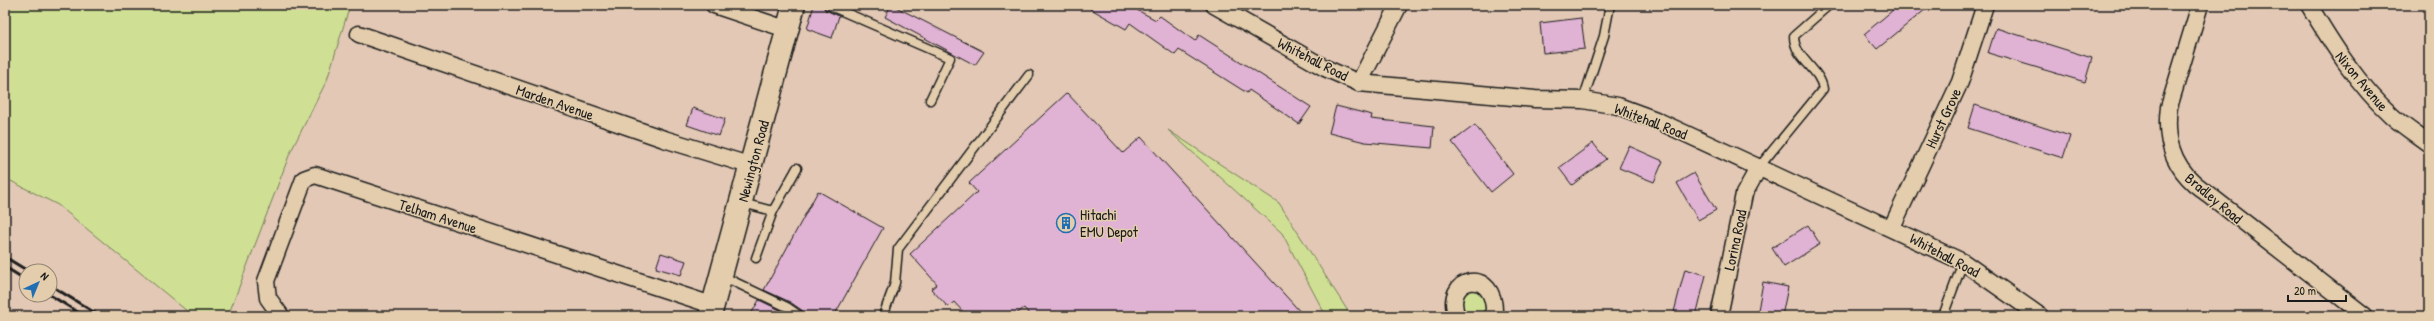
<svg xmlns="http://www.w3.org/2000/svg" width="2434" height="321" font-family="'Patrick Hand',sans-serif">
  <rect width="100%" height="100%" fill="#e2c8b5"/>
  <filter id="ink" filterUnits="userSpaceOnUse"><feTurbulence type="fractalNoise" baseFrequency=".025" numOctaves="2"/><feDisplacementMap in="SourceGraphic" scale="8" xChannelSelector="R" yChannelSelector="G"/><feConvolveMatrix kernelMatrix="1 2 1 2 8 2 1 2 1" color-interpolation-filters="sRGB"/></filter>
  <g filter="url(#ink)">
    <g fill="#cfe094" stroke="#767e58">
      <polygon points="5,5 350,5 327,80 290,153 228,316 193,316 58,205 5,178"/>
      <polygon points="1168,130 1279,203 1351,316 1326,316 1282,233"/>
      <polygon points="1470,288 1484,292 1488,316 1463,315 1462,293"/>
    </g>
    <g fill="#e0b2d3" stroke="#1c1c1c">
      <polygon points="814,5 823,5 825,10 839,16 832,38 807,29"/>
      <polygon points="891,5 892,5 984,52 975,65 885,17"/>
      <polygon points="1084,5 1140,5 1137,10 1156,20 1160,16 1195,41 1199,35 1311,107 1299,124 1249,90 1247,93 1179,50 1175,55 1130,23 1126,29"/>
      <polygon points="1899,5 1931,5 1877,49 1864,34"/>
      <polygon points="1581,18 1585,49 1543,53 1540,23"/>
      <polygon points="1996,28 2092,58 2085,82 1988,53"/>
      <polygon points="1067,93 1123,153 1141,137 1304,316 1031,316 1024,308 1014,316 967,316 954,302 948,307 931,289 937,284 910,254 977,192 969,183"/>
      <polygon points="1975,105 2070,136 2063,158 1968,128"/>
      <polygon points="1336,106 1372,115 1371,119 1434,126 1432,148 1365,142 1329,133"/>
      <polygon points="693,108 725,119 719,136 687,125"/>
      <polygon points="1475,125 1513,174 1491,192 1452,142"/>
      <polygon points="1593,143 1606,159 1572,185 1559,168"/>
      <polygon points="1629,146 1663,161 1654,182 1619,168"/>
      <polygon points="1694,173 1716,210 1698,220 1677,183"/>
      <polygon points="818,191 883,228 834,316 805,316 803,311 790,302 764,290"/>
      <polygon points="1808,225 1820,244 1784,267 1772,248"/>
      <polygon points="661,253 686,261 681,275 656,268"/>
      <polygon points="1685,269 1706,275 1696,316 1673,316"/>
      <polygon points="1763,282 1788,287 1782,316 1757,316"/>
      <polygon points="759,300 784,312 790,316 750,316"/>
    </g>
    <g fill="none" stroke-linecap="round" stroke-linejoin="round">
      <g stroke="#1c1c1c" stroke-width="11">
        <g id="service">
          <polyline points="828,5 950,58 930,100"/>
          <polyline points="1583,100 1604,36 1610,5"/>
          <path d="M1759,167L1823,89C1820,68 1794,59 1794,36L1829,5"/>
          <polyline points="742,203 773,211 797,168"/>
          <polyline points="756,258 773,211"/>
          <polyline points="722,276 787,307 800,316"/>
          <polyline points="883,316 895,283 898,249 1029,75"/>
          <polyline points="1943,316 1963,262"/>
        </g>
      </g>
      <g stroke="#1c1c1c" stroke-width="19">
        <g id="minor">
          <polyline points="714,5 789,30"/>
          <polyline points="1214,5 1325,68 1359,83 1535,99 1583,100 1618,106 1656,120 1963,262 2040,316"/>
          <path d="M2200,5L2169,107C2165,137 2171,163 2195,184L2365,316"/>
          <path d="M2309,5C2332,44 2358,85 2392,116C2403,126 2417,135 2429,144"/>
          <polyline points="359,34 664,139 752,166"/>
          <polyline points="1359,83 1399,5"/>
          <polyline points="1892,227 1960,82 1985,5"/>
          <polyline points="281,316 268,298 266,281 304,179 315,175 712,305"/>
          <path d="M1457,316C1441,277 1497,264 1494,316"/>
          <polyline points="1719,316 1744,194 1759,167"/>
        </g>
      </g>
      <g stroke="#1c1c1c" stroke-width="25">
        <polyline id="secondary" points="710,316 794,5"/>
      </g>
      <use href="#service" stroke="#e3cdad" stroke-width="8"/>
      <use href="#minor" stroke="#e3cdad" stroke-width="16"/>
      <use href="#secondary" stroke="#e3cdad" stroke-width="22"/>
      <g stroke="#1c1c1c" stroke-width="3">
        <polyline points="5,257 28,271"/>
        <polyline points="5,267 26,280"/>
        <polyline points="50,285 100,316"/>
        <polyline points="50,295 84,316"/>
      </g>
    </g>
  </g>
  <defs>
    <g id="building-ring" transform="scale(1)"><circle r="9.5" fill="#e3cdad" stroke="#1f6fb2" stroke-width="1.5"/><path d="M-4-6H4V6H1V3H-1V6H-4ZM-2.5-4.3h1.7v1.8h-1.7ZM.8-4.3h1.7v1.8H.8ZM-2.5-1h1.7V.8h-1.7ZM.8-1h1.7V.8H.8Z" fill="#1f6fb2"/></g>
  </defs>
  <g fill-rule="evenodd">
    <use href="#building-ring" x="1066" y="223"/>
  </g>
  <g text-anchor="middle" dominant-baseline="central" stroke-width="3" stroke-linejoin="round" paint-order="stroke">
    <g font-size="15" fill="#1c1c1c" stroke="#e3cdad">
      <text transform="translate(1313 59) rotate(27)">Whitehall Road</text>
      <text transform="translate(2362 81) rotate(50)">Nixon Avenue</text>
      <text transform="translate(555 102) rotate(19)">Marden Avenue</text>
      <text transform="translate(1943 118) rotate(-65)">Hurst Grove</text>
      <text transform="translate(1651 121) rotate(21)">Whitehall Road</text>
      <text transform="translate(753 161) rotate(-75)">Newington Road</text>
      <text transform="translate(2214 198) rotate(40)">Bradley Road</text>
      <text transform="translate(438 216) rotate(18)">Telham Avenue</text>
      <text transform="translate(1735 240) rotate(-78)">Lorina Road</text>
      <text transform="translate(1945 255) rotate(28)">Whitehall Road</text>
    </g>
    <g font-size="15" fill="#1c1c1c" stroke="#e3cdad" text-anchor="start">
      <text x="1080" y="214">Hitachi<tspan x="1080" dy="17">EMU Depot</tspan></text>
    </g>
  </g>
  <rect width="2434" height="321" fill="none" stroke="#e3cdad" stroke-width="20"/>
  <rect x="10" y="10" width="2414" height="301" fill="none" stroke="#1c1c1c" stroke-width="1.5" filter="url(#ink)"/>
  <g transform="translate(38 283) rotate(44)"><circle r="19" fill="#e3cdad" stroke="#938673"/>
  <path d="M0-3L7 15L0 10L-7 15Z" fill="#1f6fb2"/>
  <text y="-6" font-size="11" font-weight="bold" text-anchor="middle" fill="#1c1c1c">N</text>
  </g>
  <path d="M2288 295v6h58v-6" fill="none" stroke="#1c1c1c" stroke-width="2"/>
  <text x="2294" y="295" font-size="12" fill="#1c1c1c" stroke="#e3cdad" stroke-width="3" paint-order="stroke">20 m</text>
</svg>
